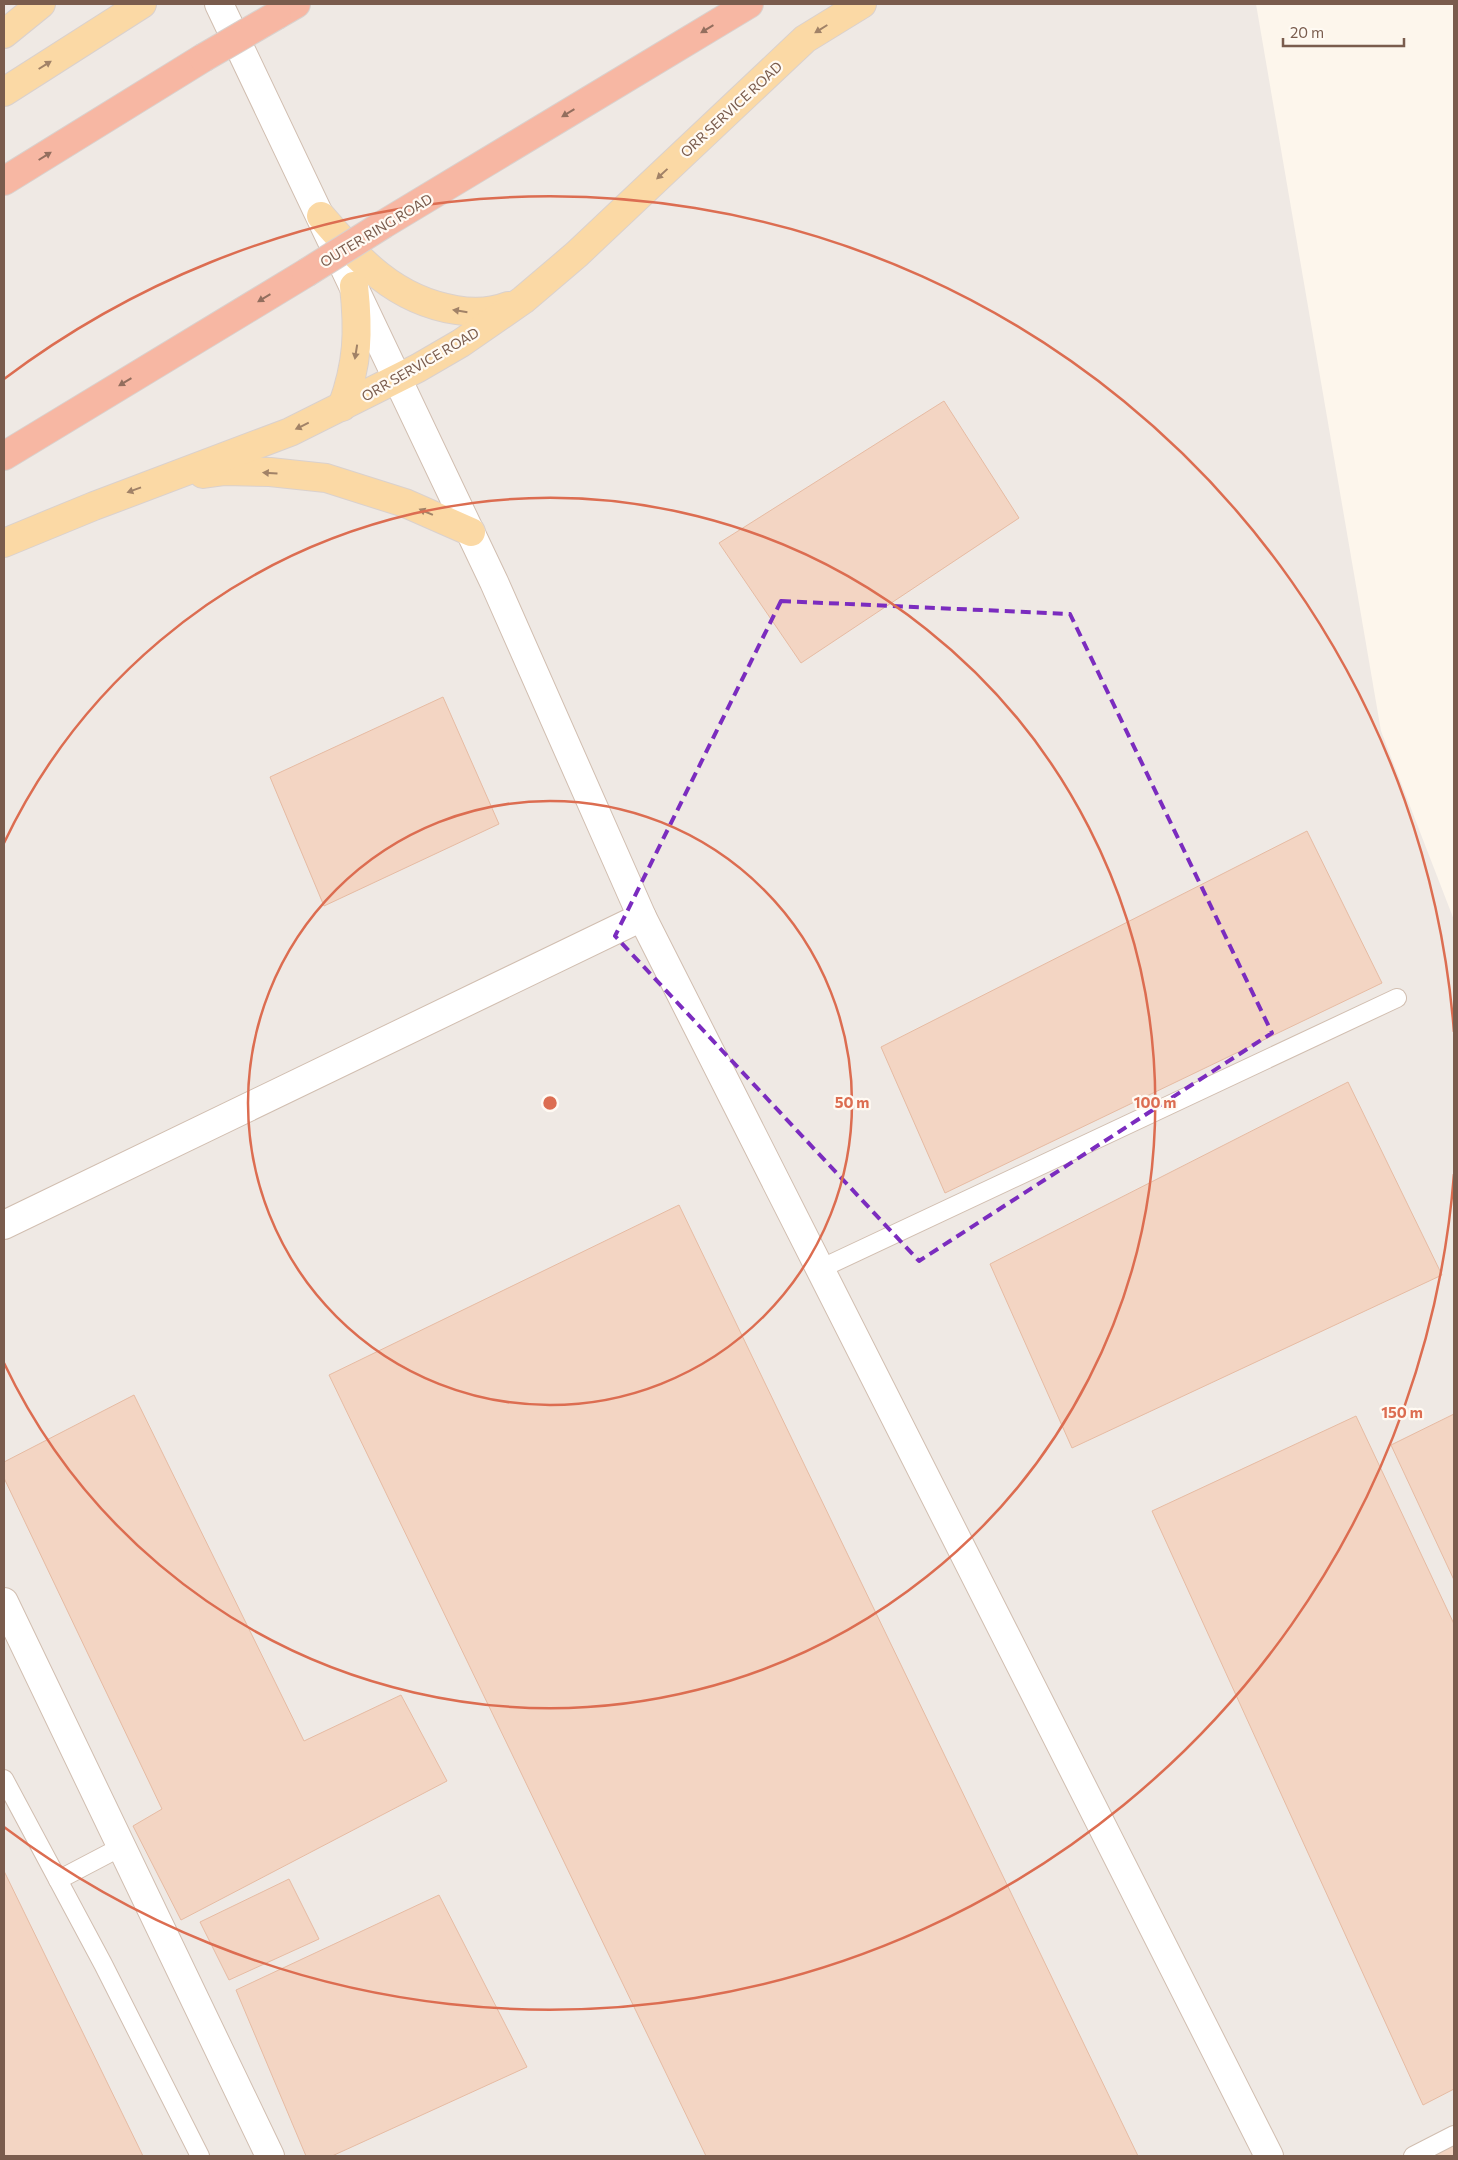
<svg xmlns="http://www.w3.org/2000/svg" width="1458" height="2160" font-family="Commissioner,sans-serif">
  <rect width="100%" height="100%" fill="#fdf6ec"/>
  <polygon fill="#efe9e4" points="4,4 1256,4 1381,731 1454,920 1454,2156 4,2156"/>
  <g fill="#f3d5c3" stroke="#e6bba3">
    <polygon points="944,401 1019,518 801,663 719,543"/>
    <polygon points="443,697 499,824 324,906 270,777"/>
    <polygon points="1307,831 1382,983 945,1193 881,1047"/>
    <polygon points="1348,1082 1442,1275 1072,1448 990,1264"/>
    <polygon points="679,1205 1138,2156 706,2156 329,1375"/>
    <polygon points="134,1395 304,1741 401,1695 447,1781 181,1920 133,1826 162,1809 4,1478 4,1462"/>
    <polygon points="1454,1414 1454,1580 1391,1445"/>
    <polygon points="1356,1416 1454,1624 1454,2089 1423,2105 1152,1511"/>
    <polygon points="4,1871 143,2156 4,2156"/>
    <polygon points="289,1879 319,1939 229,1980 200,1922"/>
    <polygon points="439,1895 527,2067 332,2156 306,2156 236,1990"/>
    <polygon points="1454,2145 1454,2156 1430,2156"/>
  </g>
  <g fill="none" stroke-linecap="round" stroke-linejoin="round">
    <g stroke="#d1beb0" stroke-width="20">
      <g id="service">
        <polyline points="820,1269 1397,998"/>
        <polyline points="4,1779 103,1964 200,2156"/>
        <polyline points="58,1880 121,1847"/>
        <polyline points="1413,2156 1454,2135"/>
      </g>
    </g>
    <g stroke="#d1beb0" stroke-width="30">
      <g id="minor">
        <polyline points="219,4 494,582 642,917 1269,2156"/>
        <polyline points="4,1225 642,917"/>
        <polyline points="4,1602 270,2156"/>
      </g>
    </g>
    <g stroke="#dad1cd" stroke-width="30">
      <g id="primary">
        <polyline points="4,34 41,4"/>
        <polyline points="4,92 142,4"/>
        <path d="M321,216C360,261 394,300 456,310C474,313 490,313 508,306"/>
        <path d="M342,407C358,363 359,332 354,286"/>
        <polyline points="203,474 225,471 270,472 326,478 405,503 471,532"/>
        <polyline points="4,543 94,506 290,432 418,368 461,343 523,300 577,254 805,39 862,4"/>
      </g>
    </g>
    <g stroke="#dad1cd" stroke-width="30">
      <g id="motorway">
        <polyline points="277,15 296,4"/>
        <polyline points="4,181 203,58"/>
        <polyline points="384,224 749,4"/>
        <polyline points="4,456 306,273"/>
      </g>
    </g>
    <use href="#service" stroke="#fff" stroke-width="18"/>
    <use href="#minor" stroke="#fff" stroke-width="28"/>
    <use href="#primary" stroke="#fbd9a5" stroke-width="28"/>
    <use href="#motorway" stroke="#f7b7a3" stroke-width="28"/>
    <g stroke="#dad1cd" stroke-width="30" stroke-linecap="butt">
      <g id="motorway-bridge">
        <polyline points="203,58 277,15"/>
        <polyline points="306,273 384,224"/>
      </g>
    </g>
    <use href="#motorway-bridge" stroke="#f7b7a3" stroke-width="28"/>
  </g>
  <defs><path id="oneway-solid" d="M-6-.8H1V-3.2L6.5 0L1 3.2V.8H-6Z" transform="scale(1.25)"/></defs>
  <g fill="#936e5e">
    <use href="#oneway-solid" transform="translate(707 29) rotate(149)"/>
    <use href="#oneway-solid" transform="translate(568 113) rotate(149)"/>
    <use href="#oneway-solid" transform="translate(45 156) rotate(-32)"/>
    <use href="#oneway-solid" transform="translate(264 298) rotate(149)"/>
    <use href="#oneway-solid" transform="translate(125 382) rotate(149)"/>
  </g>
  <g fill="#a18267">
    <use href="#oneway-solid" transform="translate(821 29) rotate(148)"/>
    <use href="#oneway-solid" transform="translate(45 65) rotate(-32)"/>
    <use href="#oneway-solid" transform="translate(662 174) rotate(137)"/>
    <use href="#oneway-solid" transform="translate(460 311) rotate(-171)"/>
    <use href="#oneway-solid" transform="translate(356 352) rotate(99)"/>
    <use href="#oneway-solid" transform="translate(302 426) rotate(154)"/>
    <use href="#oneway-solid" transform="translate(270 473) rotate(-176)"/>
    <use href="#oneway-solid" transform="translate(134 490) rotate(160)"/>
    <use href="#oneway-solid" transform="translate(426 512) rotate(-157)"/>
  </g>
  <path fill="none" stroke="#7b2cbf" stroke-width="4" stroke-dasharray="10 6" stroke-linejoin="round" d="M781,601L1070,614L1272,1033L919,1261L615,936Z"/>
  <g fill="none" stroke="#dc6d51" stroke-width="2.5">
    <circle cx="550" cy="1103" r="302"/>
    <path d="M4 843A605 605 0 1 1 4 1363"/>
    <path d="M1454 1174A907 907 0 0 1 4 1827M4 379A907 907 0 0 1 1454 1032"/>
  </g>
  <g text-anchor="middle" dominant-baseline="central" stroke-width="4.5" stroke-linejoin="round" paint-order="stroke">
    <g font-size="14" fill="#7a5c4d" stroke="#fffaf3">
      <text transform="translate(731 109) rotate(-43)">ORR SERVICE ROAD</text>
      <text transform="translate(376 230) rotate(-31)">OUTER RING ROAD</text>
      <text transform="translate(420 364) rotate(-30)">ORR SERVICE ROAD</text>
    </g>
  </g>
  <circle cx="550" cy="1103" r="8" fill="#dc6d51" stroke="#fffaf3" stroke-width="2.5"/>
  <g font-size="15" text-anchor="middle" font-weight="bold" fill="#dc6d51" stroke="#fffaf3" stroke-width="4.5" stroke-linejoin="round" paint-order="stroke">
    <text x="852" y="1108">50 m</text>
    <text x="1155" y="1108">100 m</text>
    <text x="1402" y="1418">150 m</text>
  </g>
  <rect width="1458" height="2160" fill="none" stroke="#7a5c4d" stroke-width="10"/>
  <path d="M1283 38v8h121v-8" fill="none" stroke="#7a5c4d" stroke-width="2.5"/>
  <text x="1290" y="38" font-size="15" fill="#7a5c4d" stroke="#fffaf3" stroke-width="4" paint-order="stroke">20 m</text>
</svg>
